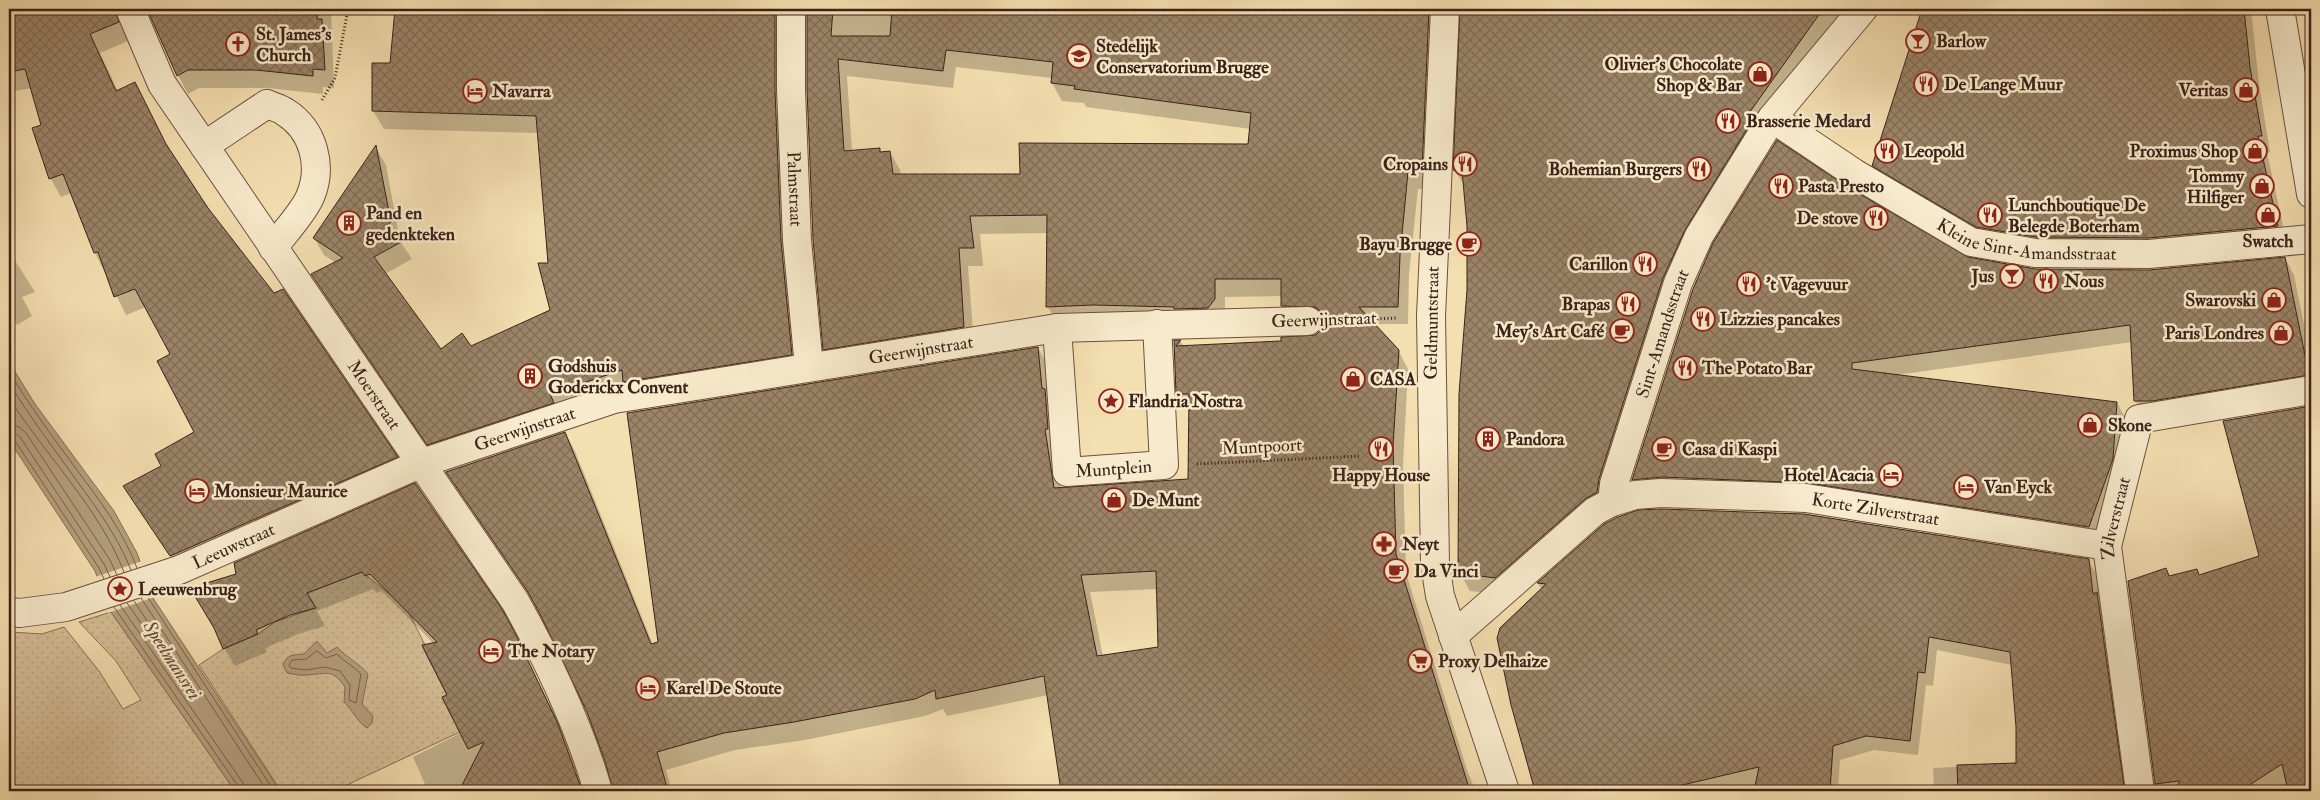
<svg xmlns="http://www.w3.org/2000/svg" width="2320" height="800" font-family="'IM FELL Double Pica',serif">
  <defs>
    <pattern id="garden-dots" width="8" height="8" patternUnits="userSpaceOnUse" patternTransform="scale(1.25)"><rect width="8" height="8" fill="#d5bf97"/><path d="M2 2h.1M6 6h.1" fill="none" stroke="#b8a482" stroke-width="1.8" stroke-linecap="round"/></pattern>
    <pattern id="building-cross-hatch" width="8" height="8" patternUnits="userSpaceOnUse" patternTransform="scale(1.25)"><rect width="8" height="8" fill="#9b8468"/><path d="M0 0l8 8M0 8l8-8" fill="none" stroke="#806c55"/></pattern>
  </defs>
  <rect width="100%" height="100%" fill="#f4dfb1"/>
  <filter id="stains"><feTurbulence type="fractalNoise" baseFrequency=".004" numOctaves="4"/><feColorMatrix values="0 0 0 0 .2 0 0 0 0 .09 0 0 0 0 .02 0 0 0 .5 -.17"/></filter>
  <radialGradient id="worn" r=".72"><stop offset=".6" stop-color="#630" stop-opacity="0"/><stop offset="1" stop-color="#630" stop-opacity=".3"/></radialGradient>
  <g fill="url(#garden-dots)" stroke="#887058">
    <polygon points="362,572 392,596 409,613 425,645 422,646 447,695 442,698 460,732 334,791 281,791 199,665 223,649 258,634 275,622 315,608 307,593"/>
    <polygon points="111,612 235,791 9,791 9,655 11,632 42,634 64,627 99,671 123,709 141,700 116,661 79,622"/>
  </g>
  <g fill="#b59f7d" stroke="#846d55">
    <polygon points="9,362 35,404 114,511 137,553 153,598 280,791 235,791 111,612 95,571 9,440"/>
    <path d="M317,641L327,653L337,647C347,658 359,663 368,674L362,704L373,716L372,723L367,728C357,722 353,710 344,702L345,687C332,668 327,674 307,675C301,676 294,674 287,673L283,665C287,654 293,655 304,654Z"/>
  </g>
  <polygon fill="#f4dfb1" points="142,561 155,597 108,613 95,577"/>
  <g fill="#0003" fill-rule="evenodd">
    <polygon points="9,9 352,9 352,12 331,10 334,88 323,87 323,94 267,88 199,88 188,94 178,75 151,15 144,12 124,27 128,41 100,53 118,91 135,84 171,155 207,209 396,457 407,476 182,574 125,487 163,466 196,432 172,355 146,307 126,315 95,253 72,193 61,197 51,179 33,129 43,125 32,88 9,92"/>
    <path d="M396,9H1852L1695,246L1609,498L1506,595L1470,591L1460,573L1468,290V226L1465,187L1455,170L1462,13L1457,11L1432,189H1418L1409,274L1408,324H1374L1398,350L1408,369L1403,465L1406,573L1468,773L1476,791H1062L1048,695L947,716L943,709L925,716L805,740L735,750L666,770L672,791H614L598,736L566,663L535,604L447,472L565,433L575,451L653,645L659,643L1038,348L1048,366L1061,489L1189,480L1190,411H1188L1177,393L1175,342L1180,341L1184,347L1282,342L1316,336L1324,325L1293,324L1282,306V296L1225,297V318L1058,325L1048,307V233L980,234L983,266H968L974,345L835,367L824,349L808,13L801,11L802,372L635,399L439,462L313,275L336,263L324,255L314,238L376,148L386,165L400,241L412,259L385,274L441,350L471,348L551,310L550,265L538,133L384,129L373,111L391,64ZM956,67L1052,78V83L1062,101L1084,103L1086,107L1251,129L1250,145L1021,175H901L900,170L890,152L882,153L879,149L852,151L847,76L953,88ZM1158,589L1160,648L1103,656L1090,592Z"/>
    <polygon points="1923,9 2251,9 2259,84 2270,152 2267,153 2287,243 1987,243 1883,182 1873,165"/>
    <polygon points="1845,188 1968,259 2035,270 2149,271 2285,258 2294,275 2311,360 2311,392 2145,417 2135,400 2132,342 1897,375 2117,403 2126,419 2098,543 1818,499 1642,496 1633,480"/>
    <polygon points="9,251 35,292 22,297 32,316 17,325 9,312"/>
    <polygon points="2311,406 2311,791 2156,791 2129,582 2166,570 2170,577 2199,576 2260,557 2225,422"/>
    <polygon points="415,485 511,629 558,720 585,791 428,791 413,757 461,733 434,644 382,591 377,593 373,589 317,611 325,626 301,633 265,648 267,652 235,666 224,648 238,575"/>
    <polygon points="1605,525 2088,560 2096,574 2099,596 2105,607 2130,791 1934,791 1933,768 2017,764 2017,727 2012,665 1937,650 1933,686 1926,685 1918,755 1874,750 1840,760 1838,791 1537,791 1512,705 1542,590 1538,583"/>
  </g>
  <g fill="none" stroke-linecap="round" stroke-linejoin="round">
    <g stroke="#78604b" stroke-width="1">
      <path d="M9,372C30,406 53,438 77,470C100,501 123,531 137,568"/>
      <path d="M9,383C30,417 54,449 77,481C98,510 118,537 131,570"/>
      <path d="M9,398C45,455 100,509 124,572"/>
      <polyline points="9,425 19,427 26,433 110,560 117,575"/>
      <polyline points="9,432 15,433 20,437 104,564 110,577"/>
      <polyline points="9,438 15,441 99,568 104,579"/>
      <polyline points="147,596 274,791"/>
      <polyline points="141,598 267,791"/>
      <polyline points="127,603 150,636 154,637 155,633 134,601"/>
      <polyline points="120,605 243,783 245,791"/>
      <polyline points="114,607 238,786 239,791"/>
      <path d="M317,651L326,658L337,654C344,662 354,666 361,674L356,703L349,700L350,685L340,671L325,667L306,670L291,668L289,665L292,660L306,659Z"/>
    </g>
  </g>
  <g fill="url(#building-cross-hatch)" stroke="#3b2219" fill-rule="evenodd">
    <polygon points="9,9 115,9 119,22 90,34 116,91 135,82 166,144 208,208 274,293 283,289 398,457 170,556 123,486 161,466 155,454 194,432 157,361 170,354 135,289 114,297 98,252 94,253 63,174 49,179 32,128 41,125 25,69 9,72"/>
    <polygon points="147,9 318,9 317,19 322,19 325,70 313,69 313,76 256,70 188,70 177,76"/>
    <polygon points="395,9 775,9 775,91 781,241 792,355 623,382 622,370 550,394 554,403 427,445 311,274 343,258 313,238 376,145 391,222 384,228 403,241 374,257 441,349 462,333 471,346 550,310 538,263 548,263 536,116 372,111 372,63 390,63"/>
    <path d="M807,9H833L831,36H890L892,9H1429L1422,171L1408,172L1400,255L1398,307H1359L1399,350L1393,446L1396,554L1470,791H1061L1044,676L936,699L935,690L915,699L794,722L724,733L657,752L668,791H613L605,761L587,712L541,616L528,592L446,472L565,432L651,644L658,642L627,413L1038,347L1042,388L1045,389L1048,429H1045L1054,488L1188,479L1189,394H1176L1174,340H1181L1176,346L1281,341V337L1316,335L1322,328L1324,320L1322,313L1315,307L1281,306V279H1215V299L1208,308L1174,309V307L1093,305L1046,307L1047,215L970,216L974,248H959L964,327L823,350L813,239L807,90ZM946,50L1053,62L1051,83L1075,86L1074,89L1251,113L1248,144L1019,143L1020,174H893L890,151L880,152V148L844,151L838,59L943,71ZM1156,571L1158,647L1097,656L1081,575Z"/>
    <polygon points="1460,9 1823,9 1747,116 1753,119 1685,230 1663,278 1599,479 1597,492 1585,499 1495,578 1458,573 1459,394 1467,290 1467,226 1462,170 1453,170"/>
    <polygon points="1922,9 2244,9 2250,67 2262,136 2258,136 2278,226 2148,238 2036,237 1976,227 1872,166"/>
    <polygon points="1777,140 1846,186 1968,257 2035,269 2149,270 2285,257 2309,375 2152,401 2134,401 2130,325 1852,363 1852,369 2117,402 2113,459 2089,527 1808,483 1662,477 1632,480 1693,289 1713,243"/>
    <polygon points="2311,406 2311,791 2288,791 2282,764 2240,791 2178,791 2179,781 2155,784 2128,581 2166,568 2169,576 2197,569 2199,575 2259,556 2223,421"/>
    <polygon points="415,483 502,609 514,631 558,724 582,791 459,791 484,742 468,749 442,697 447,695 422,645 437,642 370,574 365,576 362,572 307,593 316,608 290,615 256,630 258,634 223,649 214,628 190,588 236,574 234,563"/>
    <polygon points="1661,509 1804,514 2089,559 2093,594 2097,592 2124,786 2115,787 2116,791 1958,791 1957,765 2016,763 2016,727 2010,652 1929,637 1925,673 1918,672 1910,741 1866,736 1833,746 1830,791 1754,791 1759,767 1657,791 1535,791 1511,705 1497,638 1500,628 1546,584 1537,583 1604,524 1618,517 1638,510"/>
  </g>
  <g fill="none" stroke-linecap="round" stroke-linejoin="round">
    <g stroke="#69513f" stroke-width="30">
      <g id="pedestrian">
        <path id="s1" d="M1612,502L1614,484L1678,283L1699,236L1772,118L1863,9"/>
      </g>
    </g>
    <g stroke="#69513f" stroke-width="30">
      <g id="minor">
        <path id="s2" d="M130,9L162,84L515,601C549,662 579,725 598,791"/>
        <path id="s3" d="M791,9V90L797,240L809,367"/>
        <polyline points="1445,9 1431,316 1435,564 1440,596 1505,791"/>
        <polyline points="2280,9 2311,194"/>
        <path id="s4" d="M1772,118L1854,173L1971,242L2035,253L2149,254L2311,239"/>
        <path d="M204,146L267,104C273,107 280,108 285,112C314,130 323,167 310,197C303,213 284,233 273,248"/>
        <path id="s5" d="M1057,328L1067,472L1164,465L1157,324"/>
        <path id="s6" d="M9,612L20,613L66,607L179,570L422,463L614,399L1057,328L1308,321"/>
        <path id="s7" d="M1453,636L1595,511L1612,502L1635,495L1661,493L1806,498L2107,546"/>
        <path id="s8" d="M2140,791L2107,546L2139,419L2311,390"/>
      </g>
    </g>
    <g stroke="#3b2219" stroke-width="3" stroke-dasharray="1 2.5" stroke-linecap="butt">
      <polyline points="322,100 335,78 348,9"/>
      <polyline points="1342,320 1398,318"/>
      <polyline points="1197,464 1361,456"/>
    </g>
    <use href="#pedestrian" stroke="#f8eacc" stroke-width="28"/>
    <use href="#minor" stroke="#f8eacc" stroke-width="28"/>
  </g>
  <defs>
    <g id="bar-ring" transform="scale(1.25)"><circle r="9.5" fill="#f8eacc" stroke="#8f2418" stroke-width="1.5"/><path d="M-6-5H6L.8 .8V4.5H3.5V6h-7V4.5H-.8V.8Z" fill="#8f2418"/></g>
    <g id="church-ring" transform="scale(1.25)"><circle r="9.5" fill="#f8eacc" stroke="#8f2418" stroke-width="1.5"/><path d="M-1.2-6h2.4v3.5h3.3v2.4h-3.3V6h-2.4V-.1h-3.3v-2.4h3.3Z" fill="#8f2418"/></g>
    <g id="school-ring" transform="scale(1.25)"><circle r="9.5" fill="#f8eacc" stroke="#8f2418" stroke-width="1.5"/><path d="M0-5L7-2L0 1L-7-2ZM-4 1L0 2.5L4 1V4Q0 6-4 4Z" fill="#8f2418"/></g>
    <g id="shop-ring" transform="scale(1.25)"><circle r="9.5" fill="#f8eacc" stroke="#8f2418" stroke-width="1.5"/><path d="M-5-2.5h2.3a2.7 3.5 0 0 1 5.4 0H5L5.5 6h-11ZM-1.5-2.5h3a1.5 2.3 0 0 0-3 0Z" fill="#8f2418"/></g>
    <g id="restaurant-ring" transform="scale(1.25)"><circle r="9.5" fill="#f8eacc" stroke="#8f2418" stroke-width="1.5"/><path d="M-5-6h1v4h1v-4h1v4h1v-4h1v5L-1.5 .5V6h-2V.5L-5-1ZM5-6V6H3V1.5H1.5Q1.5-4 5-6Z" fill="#8f2418"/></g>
    <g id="hotel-ring" transform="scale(1.25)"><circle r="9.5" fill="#f8eacc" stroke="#8f2418" stroke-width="1.5"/><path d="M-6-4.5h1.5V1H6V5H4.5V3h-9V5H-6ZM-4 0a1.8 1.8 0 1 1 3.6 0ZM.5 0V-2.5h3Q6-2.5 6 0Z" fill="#8f2418"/></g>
    <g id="building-ring" transform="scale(1.25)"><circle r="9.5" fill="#f8eacc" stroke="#8f2418" stroke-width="1.5"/><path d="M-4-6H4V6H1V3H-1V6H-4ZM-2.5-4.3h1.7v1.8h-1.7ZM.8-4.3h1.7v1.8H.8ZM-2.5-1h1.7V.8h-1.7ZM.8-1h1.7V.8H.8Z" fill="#8f2418"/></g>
    <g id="cafe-ring" transform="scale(1.25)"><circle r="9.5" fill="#f8eacc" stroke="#8f2418" stroke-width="1.5"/><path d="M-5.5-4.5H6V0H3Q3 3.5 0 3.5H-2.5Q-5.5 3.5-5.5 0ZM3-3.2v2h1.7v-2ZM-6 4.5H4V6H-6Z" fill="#8f2418"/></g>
    <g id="sight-ring" transform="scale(1.25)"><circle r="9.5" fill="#f8eacc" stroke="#8f2418" stroke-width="1.5"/><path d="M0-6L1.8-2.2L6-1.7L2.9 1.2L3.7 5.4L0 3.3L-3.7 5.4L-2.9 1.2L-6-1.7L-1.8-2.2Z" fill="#8f2418"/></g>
    <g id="pharmacy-ring" transform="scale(1.25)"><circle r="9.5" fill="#f8eacc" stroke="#8f2418" stroke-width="1.5"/><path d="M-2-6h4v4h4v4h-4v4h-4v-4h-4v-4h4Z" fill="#8f2418"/></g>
    <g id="supermarket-ring" transform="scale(1.25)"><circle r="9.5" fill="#f8eacc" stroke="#8f2418" stroke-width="1.5"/><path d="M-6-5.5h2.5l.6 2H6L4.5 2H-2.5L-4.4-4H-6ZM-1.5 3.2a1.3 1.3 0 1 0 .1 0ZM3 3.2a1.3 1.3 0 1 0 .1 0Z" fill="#8f2418"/></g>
  </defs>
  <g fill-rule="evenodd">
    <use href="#bar-ring" x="1918" y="41"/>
    <use href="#church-ring" x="238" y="44"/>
    <use href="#school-ring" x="1079" y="56"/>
    <use href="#shop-ring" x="1760" y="74"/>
    <use href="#restaurant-ring" x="1926" y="84"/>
    <use href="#shop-ring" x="2246" y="90"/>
    <use href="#hotel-ring" x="475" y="91"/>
    <use href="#restaurant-ring" x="1728" y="121"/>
    <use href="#restaurant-ring" x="1887" y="151"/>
    <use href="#shop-ring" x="2255" y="151"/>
    <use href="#restaurant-ring" x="1465" y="164"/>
    <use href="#restaurant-ring" x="1699" y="169"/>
    <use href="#restaurant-ring" x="1781" y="186"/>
    <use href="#shop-ring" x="2262" y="186"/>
    <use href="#restaurant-ring" x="1990" y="215"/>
    <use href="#shop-ring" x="2268" y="215"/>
    <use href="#restaurant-ring" x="1876" y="218"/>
    <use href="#building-ring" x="349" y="223"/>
    <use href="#cafe-ring" x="1469" y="244"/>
    <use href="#restaurant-ring" x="1645" y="264"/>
    <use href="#bar-ring" x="2012" y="276"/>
    <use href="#restaurant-ring" x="2046" y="281"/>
    <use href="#restaurant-ring" x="1749" y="284"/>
    <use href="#shop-ring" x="2274" y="300"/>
    <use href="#restaurant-ring" x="1628" y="304"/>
    <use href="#restaurant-ring" x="1703" y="319"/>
    <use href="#cafe-ring" x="1622" y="331"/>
    <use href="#shop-ring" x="2281" y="333"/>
    <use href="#restaurant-ring" x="1685" y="368"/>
    <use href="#building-ring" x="530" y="376"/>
    <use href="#shop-ring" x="1353" y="379"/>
    <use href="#sight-ring" x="1111" y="401"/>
    <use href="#shop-ring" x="2090" y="425"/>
    <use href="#building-ring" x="1488" y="439"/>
    <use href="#restaurant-ring" x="1381" y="449"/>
    <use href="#cafe-ring" x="1664" y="449"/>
    <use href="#hotel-ring" x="1891" y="475"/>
    <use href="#hotel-ring" x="1966" y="487"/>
    <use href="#hotel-ring" x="197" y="491"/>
    <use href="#shop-ring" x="1114" y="500"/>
    <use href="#pharmacy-ring" x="1384" y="544"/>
    <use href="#cafe-ring" x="1396" y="571"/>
    <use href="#sight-ring" x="120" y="589"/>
    <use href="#hotel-ring" x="491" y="651"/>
    <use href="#supermarket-ring" x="1420" y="661"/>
    <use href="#hotel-ring" x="648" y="688"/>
  </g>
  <g text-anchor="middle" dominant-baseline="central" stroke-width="5" stroke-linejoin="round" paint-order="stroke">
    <g font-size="18" font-weight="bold" fill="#3b2219" stroke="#f8eacc" text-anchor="start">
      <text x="256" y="34">St. James's<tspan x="256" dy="21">Church</tspan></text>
      <text x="1936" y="41">Barlow</text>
      <text x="1096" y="46">Stedelijk<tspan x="1096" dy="21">Conservatorium Brugge</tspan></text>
      <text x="1742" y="64" text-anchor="end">Olivier's Chocolate<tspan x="1742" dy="21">Shop &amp; Bar</tspan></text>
      <text x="1944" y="84">De Lange Muur</text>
      <text x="2228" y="90" text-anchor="end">Veritas</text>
      <text x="492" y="91">Navarra</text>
      <text x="1746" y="121">Brasserie Medard</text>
      <text x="1904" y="151">Leopold</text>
      <text x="2238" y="151" text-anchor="end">Proximus Shop</text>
      <text x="1448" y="164" text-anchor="end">Cropains</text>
      <text x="1682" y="169" text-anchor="end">Bohemian Burgers</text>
      <text x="2244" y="176" text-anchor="end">Tommy<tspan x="2244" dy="21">Hilfiger</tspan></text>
      <text x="1798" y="186">Pasta Presto</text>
      <text x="2008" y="205">Lunchboutique De<tspan x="2008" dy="21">Belegde Boterham</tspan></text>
      <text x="366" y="213">Pand en<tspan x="366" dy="21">gedenkteken</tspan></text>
      <text x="1858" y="218" text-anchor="end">De stove</text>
      <text x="2268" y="241" text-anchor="middle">Swatch</text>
      <text x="1452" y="244" text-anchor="end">Bayu Brugge</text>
      <text x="1628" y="264" text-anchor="end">Carillon</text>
      <text x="1994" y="276" text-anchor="end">Jus</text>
      <text x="2064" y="281">Nous</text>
      <text x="1766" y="284">'t Vagevuur</text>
      <text x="2256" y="300" text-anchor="end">Swarovski</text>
      <text x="1610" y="304" text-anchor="end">Brapas</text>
      <text x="1720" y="319">Lizzies pancakes</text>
      <text x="1604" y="331" text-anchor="end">Mey's Art Café</text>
      <text x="2264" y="333" text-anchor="end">Paris Londres</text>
      <text x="548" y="366">Godshuis<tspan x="548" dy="21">Goderickx Convent</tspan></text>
      <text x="1702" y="368">The Potato Bar</text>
      <text x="1370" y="379">CASA</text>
      <text x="1128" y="401">Flandria Nostra</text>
      <text x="2108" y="425">Skone</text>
      <text x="1506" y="439">Pandora</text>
      <text x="1682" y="449">Casa di Kaspi</text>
      <text x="1381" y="475" text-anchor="middle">Happy House</text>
      <text x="1874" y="475" text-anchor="end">Hotel Acacia</text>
      <text x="1984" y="487">Van Eyck</text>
      <text x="214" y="491">Monsieur Maurice</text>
      <text x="1132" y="500">De Munt</text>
      <text x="1402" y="544">Neyt</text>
      <text x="1414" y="571">Da Vinci</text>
      <text x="138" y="589">Leeuwenbrug</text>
      <text x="508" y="651">The Notary</text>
      <text x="1438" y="661">Proxy Delhaize</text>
      <text x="666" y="688">Karel De Stoute</text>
    </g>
    <g font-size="18" fill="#3b2219" stroke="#f8eacc">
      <text stroke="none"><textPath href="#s3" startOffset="180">Palmstraat</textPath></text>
      <text stroke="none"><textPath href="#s4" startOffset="289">Kleine Sint-Amandsstraat</textPath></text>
      <text transform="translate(1324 320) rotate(-2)">Geerwijnstraat</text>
      <text transform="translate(1432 323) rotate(-89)">Geldmuntstraat</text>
      <text stroke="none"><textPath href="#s1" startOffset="176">Sint-Amandsstraat</textPath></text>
      <text stroke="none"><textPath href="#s6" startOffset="955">Geerwijnstraat</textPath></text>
      <text stroke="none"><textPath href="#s2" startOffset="458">Moerstraat</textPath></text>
      <text stroke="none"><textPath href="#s6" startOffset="550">Geerwijnstraat</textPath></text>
      <text transform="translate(1262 447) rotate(-3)">Muntpoort</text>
      <text stroke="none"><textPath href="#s5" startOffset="191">Muntplein</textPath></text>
      <text stroke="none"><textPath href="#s7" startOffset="474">Korte Zilverstraat</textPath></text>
      <text stroke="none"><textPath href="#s8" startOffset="276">Zilverstraat</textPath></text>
      <text stroke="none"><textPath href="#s6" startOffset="236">Leeuwstraat</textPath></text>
    </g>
    <g font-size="19" font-style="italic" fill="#604837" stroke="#f8eacc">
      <text transform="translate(172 660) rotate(57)">Speelmansrei</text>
    </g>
  </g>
  <rect width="2320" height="800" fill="none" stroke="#f4dfb1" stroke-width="30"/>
  <rect x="10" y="10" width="2300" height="780" fill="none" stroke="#3b2219" stroke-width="2.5"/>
  <rect x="15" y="15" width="2290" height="770" fill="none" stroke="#3b2219"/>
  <rect width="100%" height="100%" filter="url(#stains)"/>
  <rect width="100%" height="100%" fill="url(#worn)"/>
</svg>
